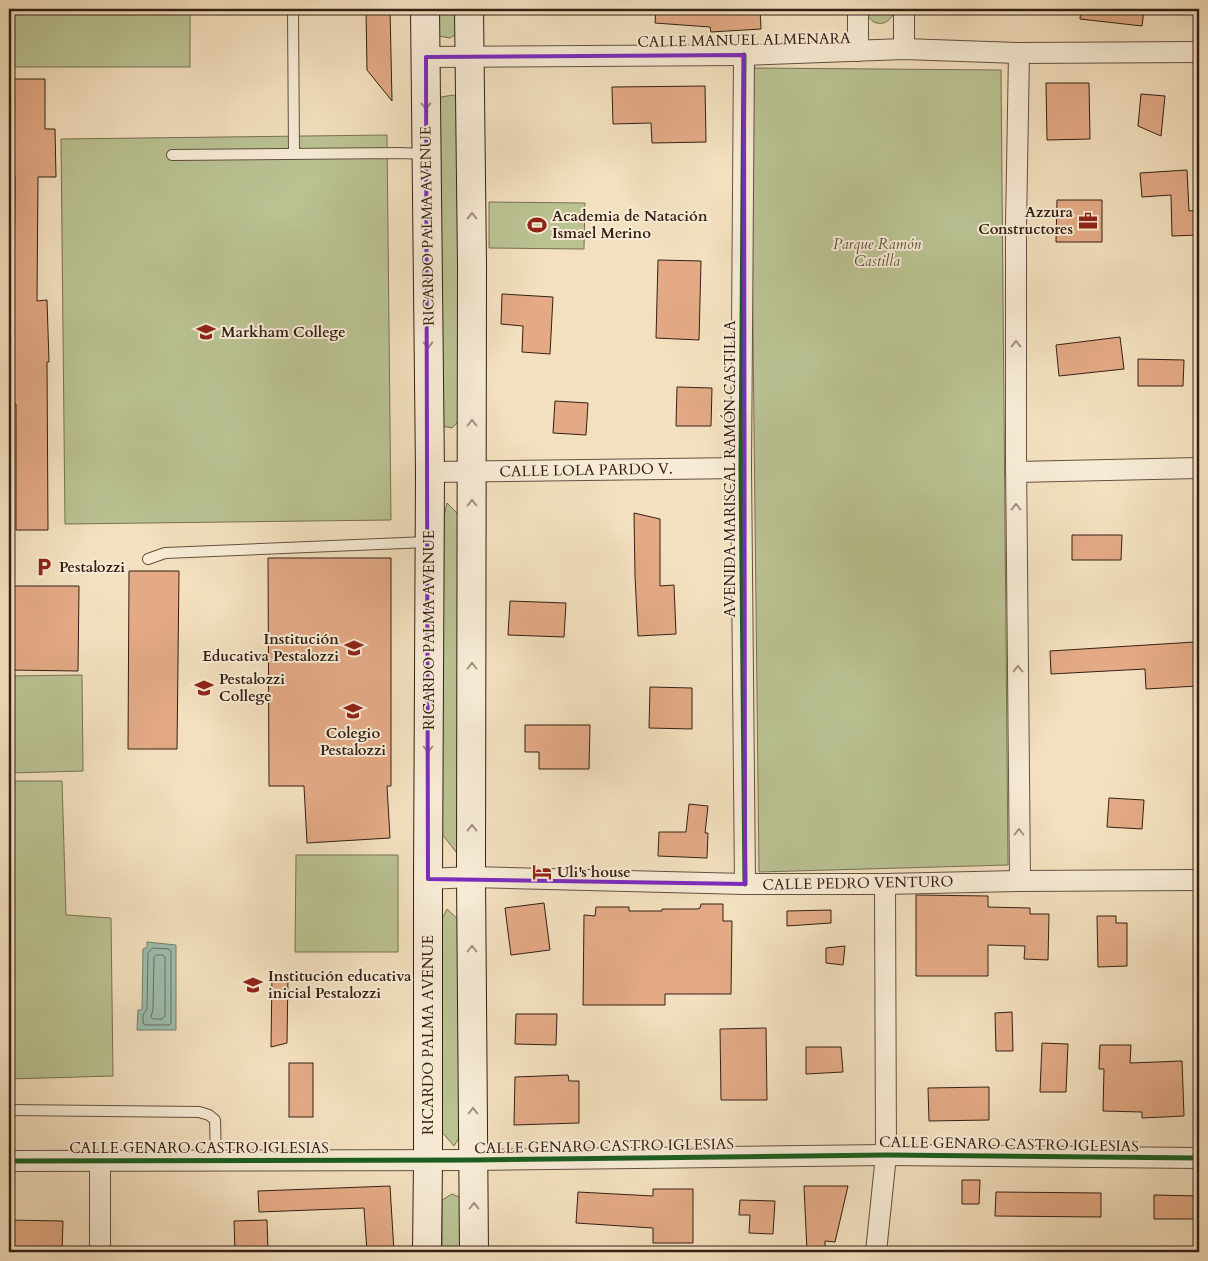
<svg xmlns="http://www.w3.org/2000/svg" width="1208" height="1261" font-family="Cardo,serif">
  <rect width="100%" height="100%" fill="#f3e0be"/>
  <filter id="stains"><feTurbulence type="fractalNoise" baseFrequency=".004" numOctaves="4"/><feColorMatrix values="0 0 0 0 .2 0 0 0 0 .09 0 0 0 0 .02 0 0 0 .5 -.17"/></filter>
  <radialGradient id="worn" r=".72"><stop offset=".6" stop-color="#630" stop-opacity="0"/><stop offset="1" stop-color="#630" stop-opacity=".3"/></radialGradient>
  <g fill="#bac292" stroke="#787154">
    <rect x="9" y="9" width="181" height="58"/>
    <polygon points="434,9 460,9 457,34 450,38 438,36"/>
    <path d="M868,9H895C893,18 885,27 874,22C872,21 870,18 868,17Z"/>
    <polygon points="750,68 1001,70 1008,865 759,872"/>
    <polygon points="453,95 460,99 460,417 456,424 452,428 442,426 437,100 441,97"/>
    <polygon points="387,135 391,520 65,524 61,139"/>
    <polygon points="489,202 585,203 584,249 489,248"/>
    <polygon points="447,503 463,519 463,832 456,852 442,834 444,516"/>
    <polygon points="82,675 83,771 9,773 9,676"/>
    <polygon points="9,781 62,781 66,915 111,918 113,1076 9,1079"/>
    <polygon points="296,855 398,855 398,952 295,952"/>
    <polygon points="447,909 462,923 462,1133 454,1146 440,1130 439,925"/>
    <polygon points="452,1194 464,1199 464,1252 442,1252 442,1200"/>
  </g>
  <polygon fill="#9cbdad" stroke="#737e71" points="147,942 176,945 176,1030 137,1030 138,1010 142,1010 143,949 147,947"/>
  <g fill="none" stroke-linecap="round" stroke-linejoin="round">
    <g stroke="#686e62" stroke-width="1">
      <polygon points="153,948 169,949 171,951 171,1023 169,1025 145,1025 143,1023 143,1015 147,1009 148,953"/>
      <polygon points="156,955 163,955 165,957 165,1016 162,1019 153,1019 151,1017 153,1009 154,957"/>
    </g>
  </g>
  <g fill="#e3aa85" stroke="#352016">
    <polygon points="366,9 390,9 392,101 367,70"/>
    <polygon points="656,9 760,9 761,29 711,32 710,27 655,23"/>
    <polygon points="1081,9 1144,9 1142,26 1080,19"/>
    <polygon points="9,79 45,79 45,129 55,129 56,177 38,177 37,301 47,300 49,362 47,362 48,530 16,530 16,404 9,404 9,301 14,301 15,177 14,177 12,146 9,146"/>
    <polygon points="1046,83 1089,83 1090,139 1047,140"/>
    <polygon points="705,86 706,142 652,143 651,123 613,124 612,87"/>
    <polygon points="1141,94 1165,96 1161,136 1138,126"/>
    <polygon points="1187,170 1189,211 1199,210 1199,235 1172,236 1171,195 1142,197 1140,173"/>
    <polygon points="1057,200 1102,200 1102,242 1056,242"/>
    <polygon points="658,260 701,261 699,340 656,338"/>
    <polygon points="502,294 553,297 550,354 522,352 523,326 501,324"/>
    <polygon points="1120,337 1124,369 1059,376 1056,345"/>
    <polygon points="1138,359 1184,360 1183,386 1138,386"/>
    <polygon points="677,387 712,388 711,426 676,426"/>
    <polygon points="555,401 588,403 586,435 553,433"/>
    <polygon points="634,513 660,519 660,586 674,585 676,634 638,636 635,576"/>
    <polygon points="1072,535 1122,535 1121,560 1072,560"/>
    <polygon points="268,558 391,558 391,786 387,786 390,838 307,843 304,786 269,786"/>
    <polygon points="129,571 179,571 177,749 128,749"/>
    <polygon points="9,586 79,586 78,671 9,670"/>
    <polygon points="510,601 566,603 564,637 508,635"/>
    <polygon points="1195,642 1197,686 1146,689 1145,669 1051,674 1050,651"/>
    <polygon points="650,687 692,688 692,729 649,728"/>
    <polygon points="525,725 590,725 589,769 539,769 539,752 525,752"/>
    <polygon points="1109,798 1144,800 1142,829 1107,827"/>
    <polygon points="689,804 708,806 705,833 708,833 707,858 658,856 659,832 686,832"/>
    <polygon points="916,895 988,896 988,907 1030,908 1030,914 1049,914 1048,960 1024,959 1025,946 988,945 988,976 916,976"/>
    <polygon points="544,903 550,950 511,955 505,908"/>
    <polygon points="701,904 723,904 723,921 732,921 731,994 665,994 665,1005 583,1005 584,915 595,916 596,907 629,907 629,911 662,911 662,909 697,909 700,908"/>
    <polygon points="831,910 831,923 787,926 787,911"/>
    <polygon points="1097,916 1116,916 1116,923 1127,923 1127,966 1098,967"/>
    <polygon points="845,946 843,965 826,963 826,948"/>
    <polygon points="272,976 288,976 287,1043 271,1047"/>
    <polygon points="1012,1012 1013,1051 996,1051 995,1013"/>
    <polygon points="516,1014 557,1014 556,1045 515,1044"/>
    <polygon points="766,1028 767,1100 721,1100 720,1029"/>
    <polygon points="1042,1043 1068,1044 1066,1092 1040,1092"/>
    <polygon points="1100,1045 1131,1045 1130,1063 1182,1061 1184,1116 1142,1118 1142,1112 1103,1111 1104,1069 1099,1069"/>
    <polygon points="806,1047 841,1047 843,1072 806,1074"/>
    <rect x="289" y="1063" width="24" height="54"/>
    <polygon points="568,1075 569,1081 579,1081 579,1123 514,1125 515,1077"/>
    <polygon points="989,1087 989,1120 929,1121 928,1088"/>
    <polygon points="962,1180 980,1180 979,1204 962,1204"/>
    <polygon points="390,1186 394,1252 367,1252 364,1208 259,1212 258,1191"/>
    <polygon points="804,1186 848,1186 835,1242 825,1241 825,1252 807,1252"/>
    <polygon points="653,1189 693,1189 693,1243 653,1243 653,1228 576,1223 578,1192 653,1196"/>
    <polygon points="996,1192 1101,1193 1101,1217 995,1216"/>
    <polygon points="1154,1195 1199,1196 1199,1219 1154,1219"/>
    <polygon points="740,1200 775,1201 773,1234 749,1233 750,1215 739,1215"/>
    <polygon points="9,1220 63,1221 62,1250 9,1249"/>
    <polygon points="267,1220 268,1252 235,1252 234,1221"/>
  </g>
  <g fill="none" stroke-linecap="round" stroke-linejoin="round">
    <g stroke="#645040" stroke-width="12">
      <g id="service">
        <polyline points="293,9 294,154"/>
        <polyline points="172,155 399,153 426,154"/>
        <polyline points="148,559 165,553 428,542"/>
        <polyline points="9,1110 199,1112 209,1115 215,1120 216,1160"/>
      </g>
    </g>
    <g stroke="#645040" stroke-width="22">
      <g id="minor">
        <polyline points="904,49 904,9"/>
        <polyline points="858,51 858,9"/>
        <polyline points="1019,53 1016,226 1016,458 1020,881"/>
        <polyline points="744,55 741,468 745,884"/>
        <polyline points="426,57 744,55 904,49 1019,53 1199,52"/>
        <polyline points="430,472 741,468"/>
        <polyline points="1016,472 1199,468"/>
        <polyline points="428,879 471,877 745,884 885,884 1020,881 1199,880"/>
        <polyline points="9,1161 474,1160 886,1155 1199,1158"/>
        <polyline points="100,1252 100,1160"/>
        <polyline points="876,1252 886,1155 885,884"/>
      </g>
    </g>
    <g stroke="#352016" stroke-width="30">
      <g id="secondary">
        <polyline points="425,9 430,472 428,879 428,1160 427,1252"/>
        <polyline points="469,9 472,265 471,877 474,1252"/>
      </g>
    </g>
    <use href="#service" stroke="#f7ebd5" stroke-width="10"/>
    <use href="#minor" stroke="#f7ebd5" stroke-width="20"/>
    <use href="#secondary" stroke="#f7ebd5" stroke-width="28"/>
    <g stroke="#f7ebd5" stroke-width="8">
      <g id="cycleway">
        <polyline points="744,55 741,468 745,884"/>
        <polyline points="9,1161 474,1160 886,1155 1199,1158"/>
      </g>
    </g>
    <use href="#cycleway" stroke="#1b5e20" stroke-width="5"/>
  </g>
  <defs><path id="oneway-chevron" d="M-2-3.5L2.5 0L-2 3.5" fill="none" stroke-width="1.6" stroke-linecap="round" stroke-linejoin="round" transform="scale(1.25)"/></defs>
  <g stroke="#a0907f">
    <use href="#oneway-chevron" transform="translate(426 106) rotate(89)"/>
    <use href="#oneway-chevron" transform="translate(472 216) rotate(-90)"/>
    <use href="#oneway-chevron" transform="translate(1016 344) rotate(-90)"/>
    <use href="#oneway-chevron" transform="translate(428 345) rotate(89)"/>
    <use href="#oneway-chevron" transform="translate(472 423) rotate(-90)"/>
    <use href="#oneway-chevron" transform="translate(472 503) rotate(-90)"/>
    <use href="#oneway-chevron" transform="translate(1016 507) rotate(-90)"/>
    <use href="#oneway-chevron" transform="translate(472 666) rotate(-90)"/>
    <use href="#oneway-chevron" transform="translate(1018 669) rotate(-90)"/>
    <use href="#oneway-chevron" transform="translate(428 749) rotate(90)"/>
    <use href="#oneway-chevron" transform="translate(472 828) rotate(-90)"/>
    <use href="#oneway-chevron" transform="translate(1019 832) rotate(-90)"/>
    <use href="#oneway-chevron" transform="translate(472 949) rotate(-90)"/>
    <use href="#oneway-chevron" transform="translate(473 1111) rotate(-90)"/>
    <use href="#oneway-chevron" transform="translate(474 1206) rotate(-90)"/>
  </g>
  <path fill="none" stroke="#7b2cbf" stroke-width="4" stroke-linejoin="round" d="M744,55L745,884L428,879L426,57Z"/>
  <defs>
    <g id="office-bare" transform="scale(1.5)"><path d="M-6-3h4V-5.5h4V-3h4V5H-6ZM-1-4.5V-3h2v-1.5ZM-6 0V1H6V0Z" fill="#8f2418" stroke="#f7ebd5" stroke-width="2.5" paint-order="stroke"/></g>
    <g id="stadium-bare" transform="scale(1.5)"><path d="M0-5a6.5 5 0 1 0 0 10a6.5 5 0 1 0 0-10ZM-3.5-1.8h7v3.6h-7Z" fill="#8f2418" stroke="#f7ebd5" stroke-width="2.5" paint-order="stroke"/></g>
    <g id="university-bare" transform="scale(1.5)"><path d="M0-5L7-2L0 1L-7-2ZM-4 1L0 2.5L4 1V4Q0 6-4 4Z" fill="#8f2418" stroke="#f7ebd5" stroke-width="2.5" paint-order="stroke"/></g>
    <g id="parking-bare" transform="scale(1.5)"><path d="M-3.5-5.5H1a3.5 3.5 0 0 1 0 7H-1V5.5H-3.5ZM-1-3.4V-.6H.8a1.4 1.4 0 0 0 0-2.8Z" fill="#8f2418" stroke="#f7ebd5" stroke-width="2.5" paint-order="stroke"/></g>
    <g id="school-bare" transform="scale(1.5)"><path d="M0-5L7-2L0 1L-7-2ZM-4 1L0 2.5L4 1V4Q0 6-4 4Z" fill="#8f2418" stroke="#f7ebd5" stroke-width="2.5" paint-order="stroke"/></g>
    <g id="hotel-bare" transform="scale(1.5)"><path d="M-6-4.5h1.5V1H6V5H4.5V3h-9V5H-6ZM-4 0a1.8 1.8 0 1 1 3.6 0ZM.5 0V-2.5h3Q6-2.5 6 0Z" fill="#8f2418" stroke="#f7ebd5" stroke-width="2.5" paint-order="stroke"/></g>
  </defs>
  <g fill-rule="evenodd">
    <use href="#office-bare" x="1088" y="221"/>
    <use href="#stadium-bare" x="537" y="225"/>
    <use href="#university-bare" x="206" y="332"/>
    <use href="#parking-bare" x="44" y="567"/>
    <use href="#school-bare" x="354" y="648"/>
    <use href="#university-bare" x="204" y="688"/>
    <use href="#school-bare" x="353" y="711"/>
    <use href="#hotel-bare" x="542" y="872"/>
    <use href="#school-bare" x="253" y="985"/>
  </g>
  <g text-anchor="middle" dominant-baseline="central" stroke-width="4" stroke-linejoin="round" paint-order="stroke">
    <g font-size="15" fill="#352016" stroke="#f7ebd5">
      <text transform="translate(744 40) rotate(-1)">CALLE MANUEL ALMENARA</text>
      <text transform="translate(427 226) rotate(-91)">RICARDO PALMA AVENUE</text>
      <text transform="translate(730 469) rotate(-90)">AVENIDA MARISCAL RAMÓN CASTILLA</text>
      <text transform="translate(586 470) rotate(-1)">CALLE LOLA PARDO V.</text>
      <text transform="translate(429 630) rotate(-90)">RICARDO PALMA AVENUE</text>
      <text transform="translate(858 883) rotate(-1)">CALLE PEDRO VENTURO</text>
      <text transform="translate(428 1035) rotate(-90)">RICARDO PALMA AVENUE</text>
      <text transform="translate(1009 1144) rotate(1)">CALLE GENARO CASTRO IGLESIAS</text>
      <text transform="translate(604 1146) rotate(-1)">CALLE GENARO CASTRO IGLESIAS</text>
      <text x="199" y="1148">CALLE GENARO CASTRO IGLESIAS</text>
    </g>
    <g font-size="15" font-weight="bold" fill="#352016" stroke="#f7ebd5" text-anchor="start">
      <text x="1073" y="212" text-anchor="end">Azzura<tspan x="1073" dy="17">Constructores</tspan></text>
      <text x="552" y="216">Academia de Natación<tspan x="552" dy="17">Ismael Merino</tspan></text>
      <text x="221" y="332">Markham College</text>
      <text x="59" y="567">Pestalozzi</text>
      <text x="339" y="639" text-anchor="end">Institución<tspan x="339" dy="17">Educativa Pestalozzi</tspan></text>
      <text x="219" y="679">Pestalozzi<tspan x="219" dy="17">College</tspan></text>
      <text x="353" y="733" text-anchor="middle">Colegio<tspan x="353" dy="17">Pestalozzi</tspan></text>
      <text x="557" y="872">Uli's house</text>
      <text x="268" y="976">Institución educativa<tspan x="268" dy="17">inicial Pestalozzi</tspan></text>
    </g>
    <g font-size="15" font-style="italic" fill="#5d513b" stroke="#f7ebd5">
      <text x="877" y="244">Parque Ramón<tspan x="877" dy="17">Castilla</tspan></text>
    </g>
  </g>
  <rect width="1208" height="1261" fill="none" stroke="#f3e0be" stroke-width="30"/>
  <rect x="10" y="10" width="1188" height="1241" fill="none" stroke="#352016" stroke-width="2.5"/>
  <rect x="15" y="15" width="1178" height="1231" fill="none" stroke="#352016"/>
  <rect width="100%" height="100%" filter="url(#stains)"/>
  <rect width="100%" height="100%" fill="url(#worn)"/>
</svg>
